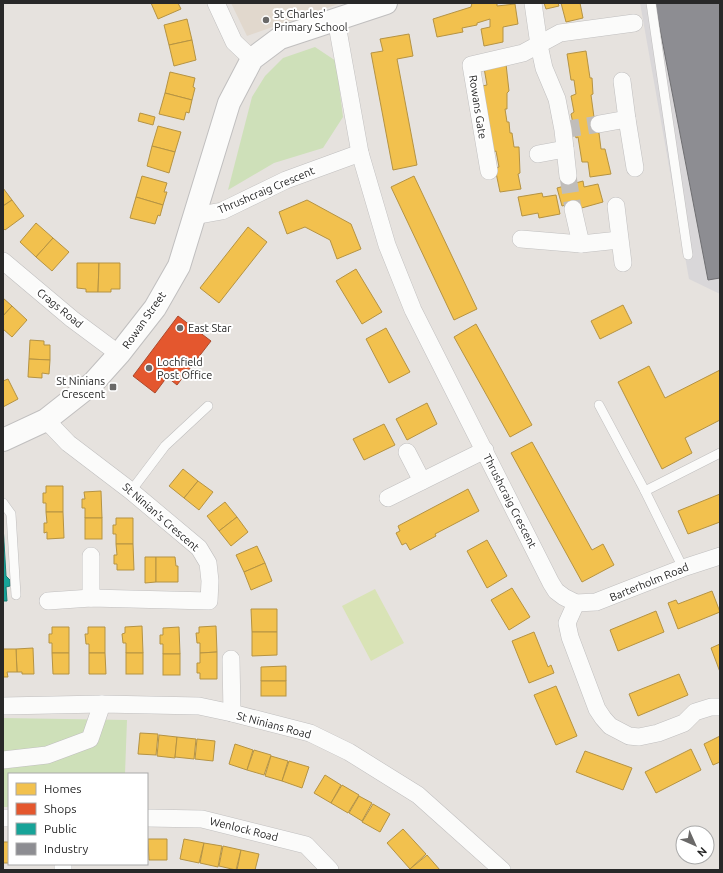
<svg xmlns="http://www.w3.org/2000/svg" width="723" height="873" font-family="Ubuntu,sans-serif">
  <rect width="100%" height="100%" fill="#e6e2de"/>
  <polygon fill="#d9d7d9" points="640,3 720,3 720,294 689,279"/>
  <polygon fill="#e1d8cd" points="231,3 341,3 247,36"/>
  <g fill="#cee0b9">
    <polygon points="315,47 336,61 343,117 323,148 274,163 228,190 252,97 265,76 283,58"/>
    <polygon points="3,718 127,720 125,774 9,774 9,807 3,807"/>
  </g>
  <polygon fill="#d9e3b6" points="375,589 404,643 371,661 342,606"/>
  <g fill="#f2c14e" stroke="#b59343">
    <polygon points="151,3 178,3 181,9 158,19"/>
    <polygon points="472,3 497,3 497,6 515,4 518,24 503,27 503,42 484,46 481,29 490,27 490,19 477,23 477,25 462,28 463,32 437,37 433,19 471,7"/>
    <polygon points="544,3 558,3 559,6 546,9"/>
    <polygon points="561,3 580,3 583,18 566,22"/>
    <polygon points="187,19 192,40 169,45 164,25"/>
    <polygon points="409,34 413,56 397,59 417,165 393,170 371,53 383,51 380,39"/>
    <polygon points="192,40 196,60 174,66 169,45"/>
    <polygon points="586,51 590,78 592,78 593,94 591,95 596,132 599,133 601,149 605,149 611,174 590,177 588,162 582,162 578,137 576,138 571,114 574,112 571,96 576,94 574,80 571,80 567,54"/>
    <polygon points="506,64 509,91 507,93 507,109 505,109 507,122 509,122 510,133 512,133 514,147 519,147 520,173 518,174 521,189 500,192 495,168 499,167 496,151 493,152 482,86 487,85 484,68"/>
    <polygon points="170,72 195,78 193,87 195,88 192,100 165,93"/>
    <polygon points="165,93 192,100 189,113 186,112 184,120 159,114"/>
    <polygon points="140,113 155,117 153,125 138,121"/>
    <polygon points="158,126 181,132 175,152 152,146"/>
    <polygon points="152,146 175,152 169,173 147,166"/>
    <polygon points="142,176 167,183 164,192 167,192 163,205 136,197"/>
    <polygon points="414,176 477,309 454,320 391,187"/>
    <polygon points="583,181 584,187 598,184 603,202 578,209 577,202 562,206 557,188"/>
    <polygon points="3,188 12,200 3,206"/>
    <polygon points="542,193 543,197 556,195 560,214 539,218 538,213 522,216 518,197"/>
    <polygon points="136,197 163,205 160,216 158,215 155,224 130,218"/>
    <polygon points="12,200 24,216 5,230 3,228 3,206"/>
    <polygon points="307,200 351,224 361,249 337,259 330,240 305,227 287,234 279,212"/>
    <polygon points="36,223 53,238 36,257 20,242"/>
    <polygon points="248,227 267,242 219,303 200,288"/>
    <polygon points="53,238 69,252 52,271 36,257"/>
    <polygon points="77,263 99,263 98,292 86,292 86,289 77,288"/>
    <polygon points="99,263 120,263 120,289 111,289 111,292 98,292"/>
    <polygon points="356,269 382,312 362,324 336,281"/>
    <polygon points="3,298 12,306 3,316"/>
    <polygon points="623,305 632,323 600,339 591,321"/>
    <polygon points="12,306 27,320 12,337 3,329 3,316"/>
    <polygon points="476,324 532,425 510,437 454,337"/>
    <polygon points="386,328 410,372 389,383 366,339"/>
    <polygon points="30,340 44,341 44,345 50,345 50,360 29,359"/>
    <polygon points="29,359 50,360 49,374 42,373 42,378 28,377"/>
    <polygon points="649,366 665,398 720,370 720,420 685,438 692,453 662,469 618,382"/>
    <polygon points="8,379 18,399 3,407 3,381"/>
    <polygon points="427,403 437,424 407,440 396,419"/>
    <polygon points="384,424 395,445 364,460 353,439"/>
    <polygon points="532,442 592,550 603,544 614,565 582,582 511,453"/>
    <polygon points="183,469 198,481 184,498 169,486"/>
    <polygon points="198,481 213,492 199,510 184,498"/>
    <polygon points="46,486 63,486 63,512 46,512 46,503 43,503 43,493 46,493"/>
    <polygon points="468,489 479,511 435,534 436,536 410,550 406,543 402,545 396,533 400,531 398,526"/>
    <polygon points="101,491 102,518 85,518 85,508 82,508 82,499 85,499 84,492"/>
    <polygon points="720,494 720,522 688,534 678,511"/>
    <polygon points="225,502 237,517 219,531 207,516"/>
    <polygon points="46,512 63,512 64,538 47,539 47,532 44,533 44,523 47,523"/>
    <polygon points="237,517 248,532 231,546 219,531"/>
    <rect x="85" y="518" width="17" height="21"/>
    <polygon points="116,518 133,518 133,544 116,544 116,534 113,534 113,525 116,525"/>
    <polygon points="487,540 507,576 487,588 467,551"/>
    <polygon points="116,544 133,544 134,570 117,570 117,564 114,564 114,555 117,555"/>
    <polygon points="257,546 265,563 244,572 236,555"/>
    <polygon points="145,557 156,557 156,582 145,583"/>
    <polygon points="156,557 175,557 176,566 178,566 178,582 156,582"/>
    <polygon points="265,563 272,581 251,590 244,572"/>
    <polygon points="512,588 530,617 509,630 491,600"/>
    <polygon points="712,591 720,612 678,629 668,603 676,600 678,604"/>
    <polygon points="251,609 277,609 277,632 252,632"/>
    <polygon points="656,611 664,632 618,651 610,630"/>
    <polygon points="142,626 143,653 126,653 126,643 123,643 122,634 125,633 125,627"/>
    <polygon points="216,626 217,652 200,653 200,643 197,643 196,633 199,633 199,627"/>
    <polygon points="52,627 69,627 69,653 52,653 52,643 49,643 49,634 52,634"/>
    <polygon points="88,627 105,627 105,653 89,653 89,644 86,644 85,634 88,634"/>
    <polygon points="179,627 180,654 163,654 163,644 160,644 160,635 163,635 163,628"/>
    <polygon points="252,632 277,632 277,655 252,656"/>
    <polygon points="534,632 548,667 551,665 554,673 529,683 512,641"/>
    <polygon points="720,644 720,672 711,648"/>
    <polygon points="33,648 34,674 22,674 22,672 17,672 16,649"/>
    <polygon points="3,649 16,649 17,672 7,672 8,677 3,677"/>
    <polygon points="217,652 217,679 200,679 200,673 197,673 197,663 200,663 200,653"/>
    <polygon points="52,653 69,653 69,674 53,674"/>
    <polygon points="89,653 105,653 106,674 89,674"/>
    <rect x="126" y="653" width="17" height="21"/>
    <rect x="163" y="654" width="17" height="21"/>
    <polygon points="286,666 286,681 261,681 261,667"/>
    <polygon points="679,674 688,695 638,716 629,694"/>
    <rect x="261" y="681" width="25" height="15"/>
    <polygon points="556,686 577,736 556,745 534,695"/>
    <polygon points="140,733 158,734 156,755 138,754"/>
    <polygon points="159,735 177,737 175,758 157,756"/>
    <polygon points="720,736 720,762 713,765 704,744"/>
    <polygon points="177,737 196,739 194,759 175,757"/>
    <polygon points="197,739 215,741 213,761 195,759"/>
    <polygon points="235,744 253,750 247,770 229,764"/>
    <polygon points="691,749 701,770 656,793 645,772"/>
    <polygon points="254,750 271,755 264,775 247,770"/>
    <polygon points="585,751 632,768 623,790 576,772"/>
    <polygon points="271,756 288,761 282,781 265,776"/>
    <polygon points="289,761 309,767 302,788 282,781"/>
    <polygon points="325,775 341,785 331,803 314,793"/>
    <polygon points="342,785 359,795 348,813 331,803"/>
    <polygon points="359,796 372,803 362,821 349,813"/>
    <polygon points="373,804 390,814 380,832 362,822"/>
    <polygon points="403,829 426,854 410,869 387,843"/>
    <polygon points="148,839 167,839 167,860 149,860"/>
    <polygon points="184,839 204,843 199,863 180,859"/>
    <rect x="3" y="842" width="6" height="21"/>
    <polygon points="204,843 222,846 218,867 200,863"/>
    <polygon points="223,846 241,850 236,870 219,866"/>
    <polygon points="241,850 259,854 255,870 237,870"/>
    <polygon points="427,855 440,870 411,870 410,869"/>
  </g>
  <polygon fill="#e4572e" stroke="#ac492c" points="178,316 211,341 177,385 167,377 155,393 133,376"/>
  <polygon fill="#17a398" stroke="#1c7e76" points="3,525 6,576 10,580 10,586 6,587 7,601 3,601"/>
  <polygon fill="#8d8d92" stroke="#6f6f72" points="655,3 720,3 720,278 708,280"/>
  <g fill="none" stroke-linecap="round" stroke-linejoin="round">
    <g stroke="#c0bdba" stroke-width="17" stroke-dasharray="17 8" stroke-linecap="butt">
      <polyline points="563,130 599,124"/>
      <polyline points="568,176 573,209"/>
    </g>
    <g stroke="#c0bfbf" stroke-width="10">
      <g id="lane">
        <polyline points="651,3 688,255"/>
        <polyline points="599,405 645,491"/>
        <polyline points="131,491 165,446 208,406"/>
        <polyline points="3,503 11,514 16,595"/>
        <polyline points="683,568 645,491 720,453"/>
      </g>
    </g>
    <g stroke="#c0bfbf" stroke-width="18">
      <g id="street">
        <polyline points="216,3 234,42 252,59"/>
        <polyline points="533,3 539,45 544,68 557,99 563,130 568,176"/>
        <polyline points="336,19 360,153 387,245 413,310 551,583 556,591 564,597 576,603 596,602 683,568 720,556"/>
        <polyline points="622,81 627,119 635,168"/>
        <polyline points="599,124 627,119"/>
        <polyline points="538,154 565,149"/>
        <polyline points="489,171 471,65 523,53 560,33 634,23"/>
        <polyline points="616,206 623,263"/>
        <polyline points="573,209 581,244"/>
        <polyline points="194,216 222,211 286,180 360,153"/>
        <polyline points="521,239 581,244 619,240"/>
        <polyline points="3,261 72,319 119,354"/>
        <polyline points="46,420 68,443 131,491 199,548 208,563 210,581 209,601 91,598 48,601"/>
        <polyline points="407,452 422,481"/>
        <polyline points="388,498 485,450"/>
        <polyline points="91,556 91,598"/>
        <polyline points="576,603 567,623 570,637 597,709 603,718 610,726 629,736 639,737 658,733 684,723 695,712 711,707 720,707"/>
        <polyline points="231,659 232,713"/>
        <polyline points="3,706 102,704 199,706 232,713 310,733 349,752 418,795 502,870"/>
        <polyline points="3,760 47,755 90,739 102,704"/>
        <polyline points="3,818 9,818"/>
        <polyline points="147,818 202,819 306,845 330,870"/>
        <polyline points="63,864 63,870"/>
      </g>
    </g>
    <g stroke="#c0bfbf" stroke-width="24">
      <polyline id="secondary" points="3,440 46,420 93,383 119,354 155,308 179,266 229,103 252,59 280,38 386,3"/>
    </g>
    <use href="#lane" stroke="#fbfbfa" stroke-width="9"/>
    <use href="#street" stroke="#fbfbfa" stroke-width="17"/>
    <use href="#secondary" stroke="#fbfbfa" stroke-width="22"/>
  </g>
  <g fill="#6a6968" stroke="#fff" stroke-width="1.5">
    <circle cx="266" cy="20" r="4"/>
    <circle cx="180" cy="328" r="4"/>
    <circle cx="149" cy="368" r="4"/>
    <rect x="109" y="383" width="8" height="8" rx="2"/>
  </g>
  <g text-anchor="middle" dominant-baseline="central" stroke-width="4" stroke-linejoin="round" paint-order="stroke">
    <g font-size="11" fill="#282828" stroke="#fff" text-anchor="start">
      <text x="274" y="14">St Charles'<tspan x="274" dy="13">Primary School</tspan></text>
      <text x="188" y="328">East Star</text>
      <text x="157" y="362">Lochfield<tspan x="157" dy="13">Post Office</tspan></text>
      <text x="105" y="381" text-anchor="end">St Ninians<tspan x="105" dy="13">Crescent</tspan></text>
    </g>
    <g font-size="11" fill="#282828" stroke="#fff">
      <text transform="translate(478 107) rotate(81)">Rowans Gate</text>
      <text transform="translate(266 190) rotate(-23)">Thrushcraig Crescent</text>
      <text transform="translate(60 308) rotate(39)">Crags Road</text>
      <text transform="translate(144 320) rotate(-55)">Rowan Street</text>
      <text transform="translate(510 501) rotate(63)">Thrushcraig Crescent</text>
      <text transform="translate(161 517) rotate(41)">St Ninian's Crescent</text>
      <text transform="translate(649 582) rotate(-22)">Barterholm Road</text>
      <text transform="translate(274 725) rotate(15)">St Ninians Road</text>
      <text transform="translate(244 829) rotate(14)">Wenlock Road</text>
    </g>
  </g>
  <rect width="723" height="873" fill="none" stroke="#282828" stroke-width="8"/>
  <rect x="8" y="773" width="140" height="92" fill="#ffffff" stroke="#a9a9a9"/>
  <rect x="16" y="783" width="20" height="12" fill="#f2c14e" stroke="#a9a9a9"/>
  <text x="44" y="793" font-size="12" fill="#282828">Homes</text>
  <rect x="16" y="803" width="20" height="12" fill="#e4572e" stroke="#a9a9a9"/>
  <text x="44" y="813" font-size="12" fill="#282828">Shops</text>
  <rect x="16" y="823" width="20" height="12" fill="#17a398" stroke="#a9a9a9"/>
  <text x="44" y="833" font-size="12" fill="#282828">Public</text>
  <rect x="16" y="843" width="20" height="12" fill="#8d8d92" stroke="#a9a9a9"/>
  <text x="44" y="853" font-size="12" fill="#282828">Industry</text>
  <g transform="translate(695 845) rotate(135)"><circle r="19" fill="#ffffff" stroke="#a9a9a9"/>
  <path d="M0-3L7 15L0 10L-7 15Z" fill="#6a6968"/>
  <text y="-6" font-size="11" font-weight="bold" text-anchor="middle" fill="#282828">N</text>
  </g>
</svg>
